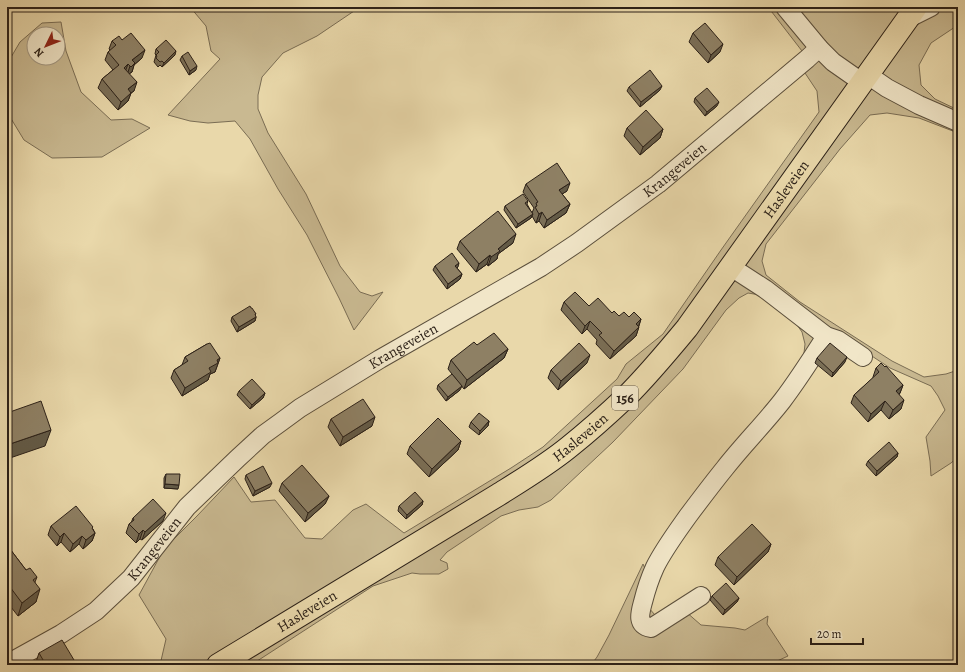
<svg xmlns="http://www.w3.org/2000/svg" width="965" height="672" font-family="Alegreya,serif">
  <rect width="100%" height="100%" fill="#e9d8aa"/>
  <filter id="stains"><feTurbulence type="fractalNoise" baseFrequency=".005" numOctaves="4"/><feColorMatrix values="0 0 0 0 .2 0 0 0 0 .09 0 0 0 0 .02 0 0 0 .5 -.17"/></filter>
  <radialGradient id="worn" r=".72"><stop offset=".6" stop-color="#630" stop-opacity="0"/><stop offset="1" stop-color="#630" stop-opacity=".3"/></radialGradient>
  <g fill="#c9b991" stroke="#7a6d54" fill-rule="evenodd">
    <polygon points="190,7 360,7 317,36 283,53 262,77 258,95 258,109 268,133 306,194 340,266 360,292 372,296 383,292 354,330 339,298 307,235 278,189 250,139 235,121 208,123 190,121 168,115 220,59 211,51 206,26"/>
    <polygon points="768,7 958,7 958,25 931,43 919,65 921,85 935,99 958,110 958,133 919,118 887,113 870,115 840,149 766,244 762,261 766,275 800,302 892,361 924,377 946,374 958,370 958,457 951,463 931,476 930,461 926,437 945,410 938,396 931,386 890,368 834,331 803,362 805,344 802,332 792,318 760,295 748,293 739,298 726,310 683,369 613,442 551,500 538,507 519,510 501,516 447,552 440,560 447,563 448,569 439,574 420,574 412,573 373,586 251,665 160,665 166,639 139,595 164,549 197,516 234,477 251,502 275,500 305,538 322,539 353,510 366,504 404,533 511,468 543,447 617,379 626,364 663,334 721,250 819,112 817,91 805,73 802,51"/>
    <path d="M61,22L66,51L81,92L111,120L132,119L150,128L102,157L52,158L24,140L7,112V64L20,42L42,23ZM34,34H58V58H34Z"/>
    <polygon points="643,564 647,573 648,607 655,615 677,604 701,625 735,628 745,630 768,616 767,624 788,656 775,662 772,665 591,665 597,657 609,635"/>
  </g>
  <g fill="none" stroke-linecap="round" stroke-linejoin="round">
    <g stroke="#5b4f3c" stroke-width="20">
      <g id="minor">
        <polyline points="785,7 819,48 833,62 863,83"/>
        <polyline points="907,19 931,7"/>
        <polyline points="868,75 887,88 919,105 958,122"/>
        <polyline points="731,267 765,289 826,336 838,340 863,357"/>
        <path d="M701,596L651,628C636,625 640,613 643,602C646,590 650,578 655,567C664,549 676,533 688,516C700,500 712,484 725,468C743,445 764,424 782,401C798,380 812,358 826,336"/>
        <path id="s1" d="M7,664L61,634L96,611L131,578L187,507L238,458L263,435L281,422L300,408L380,359L541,267L577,243L658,184L807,59L819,48"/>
      </g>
    </g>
    <g stroke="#2c2118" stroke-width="24">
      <g id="major">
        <path id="s2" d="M218,665L498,495C522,480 547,465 569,447C589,431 608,414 626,397C648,375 668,351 687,328L916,7"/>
      </g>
    </g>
    <use href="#minor" stroke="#f1e6c8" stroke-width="18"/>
    <use href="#major" stroke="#e9d8aa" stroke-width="22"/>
  </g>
  <g fill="#7a6e56" stroke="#2c2118">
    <polygon points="693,33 720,52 708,63 689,42"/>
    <polygon points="122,40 142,58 134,65 132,72 129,74 134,91 131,93 128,101 118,110 98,88 102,79 113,70 105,60 108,52 110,50 109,49 112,41"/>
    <polygon points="156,49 175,55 162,67 160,65 158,67 154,62 156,55 155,54"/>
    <polygon points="182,56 196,70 189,75 180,60"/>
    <polygon points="629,87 660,90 640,107 627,91"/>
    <polygon points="695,98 717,106 705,116 694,102"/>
    <polygon points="627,128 663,129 660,138 640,155 624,136"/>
    <polygon points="526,184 567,191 562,194 570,204 566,213 544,228 539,221 536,223 532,216 531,218 516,228 504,210 505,206 528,201 527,204 532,213 534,208 523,192"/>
    <polygon points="460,241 513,243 498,254 497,259 488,266 487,264 476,272 457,249"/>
    <polygon points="435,266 458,267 457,268 462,274 460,279 447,289 433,270"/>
    <polygon points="564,302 589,306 612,313 619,316 629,317 641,319 636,336 610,359 596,344 597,340 587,329 582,334 561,310"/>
    <polygon points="251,308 256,314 255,315 256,317 255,321 237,332 231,321 232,317"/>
    <polygon points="207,344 220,358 215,372 210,374 208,380 182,396 171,378 174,370 182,365 185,357"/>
    <polygon points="477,345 508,349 504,358 464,389 448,369 451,360"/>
    <polygon points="817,358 845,362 832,377 815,363"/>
    <polygon points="587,363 558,390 548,378 551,370"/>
    <polygon points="885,367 903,385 900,393 899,395 901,409 889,419 881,410 868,422 851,403 854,395 873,378 873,377 876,368"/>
    <polygon points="438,385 460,390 446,401 437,389"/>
    <polygon points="239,391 265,393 263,398 250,409 237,395"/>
    <polygon points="331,419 372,426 340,446 328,427"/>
    <polygon points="489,421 488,426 479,435 469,427 471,422"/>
    <polygon points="461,441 458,450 429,477 407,454 410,446"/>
    <polygon points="898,453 897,457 876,476 866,465 868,461"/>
    <polygon points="166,474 178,489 164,488 164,478"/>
    <polygon points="246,475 270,487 253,496 245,479"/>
    <polygon points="282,483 329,496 325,504 305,522 279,491"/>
    <polygon points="423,501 422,505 406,519 398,511 399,506"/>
    <polygon points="133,518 163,521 142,540 140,539 136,543 126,533 129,524 131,523"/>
    <polygon points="51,526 93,529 95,533 92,541 83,549 79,544 70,552 61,542 57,546 48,535"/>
    <polygon points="771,544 768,552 734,585 715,565 718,557"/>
    <polygon points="7,545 26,570 37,577 35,582 36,602 18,616 7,602"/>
    <polygon points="712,596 739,598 737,602 723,615 710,600"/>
    <polygon points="39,653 77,665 38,665 36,662"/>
  </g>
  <g fill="#635a46" stroke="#2c2118">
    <polygon points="723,44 720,52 708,63 711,55"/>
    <polygon points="145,50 142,58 134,65 132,72 127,75 132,60"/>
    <polygon points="176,51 175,55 162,67 164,63"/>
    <polygon points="128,64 125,72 124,68"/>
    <polygon points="197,66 196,70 189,75 190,71"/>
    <polygon points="137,82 134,91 131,93 128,101 118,110 121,102 128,89"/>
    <polygon points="662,86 660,90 640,107 641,102"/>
    <polygon points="719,102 717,106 705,116 707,112"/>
    <polygon points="663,129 660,138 640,155 643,147"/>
    <polygon points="570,183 567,191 556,198 559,190"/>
    <polygon points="570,204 566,213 544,228 547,220"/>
    <polygon points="542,212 539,221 536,223 539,214"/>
    <polygon points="533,214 531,218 516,228 518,224"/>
    <polygon points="516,234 513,243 498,254 497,259 488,266 491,257 498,249"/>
    <polygon points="490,255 487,264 476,272 479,264"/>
    <polygon points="459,263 458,267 454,270 455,266"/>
    <polygon points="462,274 460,279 447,289 448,284"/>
    <polygon points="256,317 255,321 237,332 239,327"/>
    <polygon points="641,319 638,328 636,324"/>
    <polygon points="590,321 587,329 582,334 585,326"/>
    <polygon points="639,327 636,336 610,359 614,351"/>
    <polygon points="508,349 504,358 464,389 467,380"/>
    <polygon points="590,355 587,363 558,390 561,381"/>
    <polygon points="847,357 845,362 832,377 833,373"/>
    <polygon points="220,358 215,372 210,374 208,380 182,396 185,388 209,368 217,360"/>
    <polygon points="903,385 900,393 893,400 896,391"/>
    <polygon points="462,386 460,390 446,401 448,397"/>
    <polygon points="265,393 263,398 250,409 252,405"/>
    <polygon points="904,400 901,409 889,419 893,410"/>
    <polygon points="885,401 881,410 868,422 871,414"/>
    <polygon points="375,417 372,426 340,446 343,437"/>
    <polygon points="489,421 488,426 479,435 480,431"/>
    <polygon points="51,430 45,446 7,459 7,445"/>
    <polygon points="461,441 458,450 429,477 432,469"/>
    <polygon points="898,453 897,457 876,476 877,471"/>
    <polygon points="272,483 270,487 253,496 255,491"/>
    <polygon points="165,484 179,485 178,489 164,488"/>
    <polygon points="329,496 325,504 305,522 308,513"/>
    <polygon points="423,501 422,505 406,519 407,515"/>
    <polygon points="166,513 163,521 142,540 145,532"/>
    <polygon points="143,530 140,539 136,543 139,534"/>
    <polygon points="64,533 61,542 57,546 60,537"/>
    <polygon points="95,533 92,541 83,549 86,540"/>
    <polygon points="82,536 79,544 70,552 73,544"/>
    <polygon points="771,544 768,552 734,585 737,577"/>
    <polygon points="40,589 36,602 18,616 22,603"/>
    <polygon points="739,598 737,602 723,615 725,610"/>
  </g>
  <g fill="#8e8064" stroke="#2c2118">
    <polygon points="705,23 723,44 711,55 693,33"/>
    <polygon points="131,33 145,50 132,60 135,63 131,67 128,64 124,68 137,82 128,89 131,93 121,102 102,79 119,65 108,52 116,45 112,41 119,36 122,40"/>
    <polygon points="166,40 176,51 164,63 162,61 160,62 156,58 157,56 156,55 159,52 156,49"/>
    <polygon points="188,52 197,66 190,71 182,56"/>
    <polygon points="650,70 662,86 641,102 629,87"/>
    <polygon points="707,88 719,102 707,112 695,98"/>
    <polygon points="646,110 663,129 643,147 627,128"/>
    <polygon points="557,163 570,183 559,190 570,204 547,220 542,212 539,214 535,207 537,206 536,203 538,202 526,184"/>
    <polygon points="523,194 528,201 525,203 533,214 518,224 505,206"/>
    <polygon points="498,211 516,234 498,249 500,251 491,257 490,255 479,264 460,241"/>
    <polygon points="452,253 459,263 455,266 462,274 448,284 435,266"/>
    <polygon points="575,292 589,306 598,298 612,313 614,311 619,316 624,312 629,317 634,312 641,319 636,324 639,327 614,351 599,335 602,333 590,321 585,326 564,302"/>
    <polygon points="250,306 251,308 252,308 256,314 255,314 256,317 239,327 232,317"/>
    <polygon points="494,333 508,349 467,380 451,360 474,342 477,345"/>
    <polygon points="210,343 220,358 217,360 218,363 209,368 211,372 185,388 174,370 188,361 185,357 207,344"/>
    <polygon points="579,343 590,355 561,381 551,370"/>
    <polygon points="830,343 847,357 833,373 817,358"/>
    <polygon points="881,363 885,367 886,366 903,385 896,391 904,400 893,410 885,401 871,414 854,395 879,372 876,368"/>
    <polygon points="452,374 462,386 448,397 438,385"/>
    <polygon points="252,379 265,393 252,405 239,391"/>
    <polygon points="363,399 375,417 343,437 331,419"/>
    <polygon points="41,401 51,430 7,445 7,413"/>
    <polygon points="479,413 489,421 480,431 471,422"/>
    <polygon points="438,418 461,441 432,469 410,446"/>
    <polygon points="889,442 898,453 877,471 868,461"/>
    <polygon points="302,465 329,496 308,513 282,483"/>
    <polygon points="263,466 272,483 255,491 246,475"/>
    <polygon points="166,474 180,474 179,485 165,484"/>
    <polygon points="415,492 423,501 407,515 399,506"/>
    <polygon points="153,499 166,513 145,532 143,530 139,534 129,524 134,520 133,518"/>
    <polygon points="76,506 93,527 92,528 95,533 86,540 82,536 73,544 64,533 60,537 51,526"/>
    <polygon points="752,524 771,544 737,577 718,557"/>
    <polygon points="7,545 26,570 30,568 37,577 33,580 40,589 22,603 7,583"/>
    <polygon points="726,583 739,598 725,610 712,596"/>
    <polygon points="62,640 77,665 46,665 39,653"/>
  </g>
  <g text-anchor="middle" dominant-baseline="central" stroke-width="3" stroke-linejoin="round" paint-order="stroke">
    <rect fill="#f1e6c8" stroke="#675c4d" stroke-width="1" x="612" y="386" width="26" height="24" rx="3"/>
    <g font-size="14" font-weight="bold" fill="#2c2118">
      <text x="625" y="398">156</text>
    </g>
    <g font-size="15" fill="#2c2118" stroke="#f1e6c8">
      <text stroke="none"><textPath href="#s1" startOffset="837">Krangeveien</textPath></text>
      <text stroke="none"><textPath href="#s2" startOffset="752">Hasleveien</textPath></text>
      <text stroke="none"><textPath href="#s1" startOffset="513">Krangeveien</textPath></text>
      <text stroke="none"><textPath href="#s2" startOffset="428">Hasleveien</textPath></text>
      <text stroke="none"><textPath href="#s1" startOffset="189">Krangeveien</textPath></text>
      <text stroke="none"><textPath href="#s2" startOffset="104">Hasleveien</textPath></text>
    </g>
  </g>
  <rect width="965" height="672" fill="none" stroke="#e9d8aa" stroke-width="24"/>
  <rect x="8" y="8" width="949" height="656" fill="none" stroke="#2c2118" stroke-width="2"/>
  <rect x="12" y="12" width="941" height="648" fill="none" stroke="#2c2118"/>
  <g transform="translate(46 46) rotate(227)"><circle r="19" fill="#f1e6c8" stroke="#a29782"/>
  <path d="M0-3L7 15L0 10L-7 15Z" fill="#8f2418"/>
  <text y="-6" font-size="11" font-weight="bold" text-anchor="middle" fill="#2c2118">N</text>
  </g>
  <path d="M811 638v6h52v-6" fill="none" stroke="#2c2118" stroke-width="2"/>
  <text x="817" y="638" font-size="12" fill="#2c2118" stroke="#f1e6c8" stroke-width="3" paint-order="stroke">20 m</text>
  <rect width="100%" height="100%" filter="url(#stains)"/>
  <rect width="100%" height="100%" fill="url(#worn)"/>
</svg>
